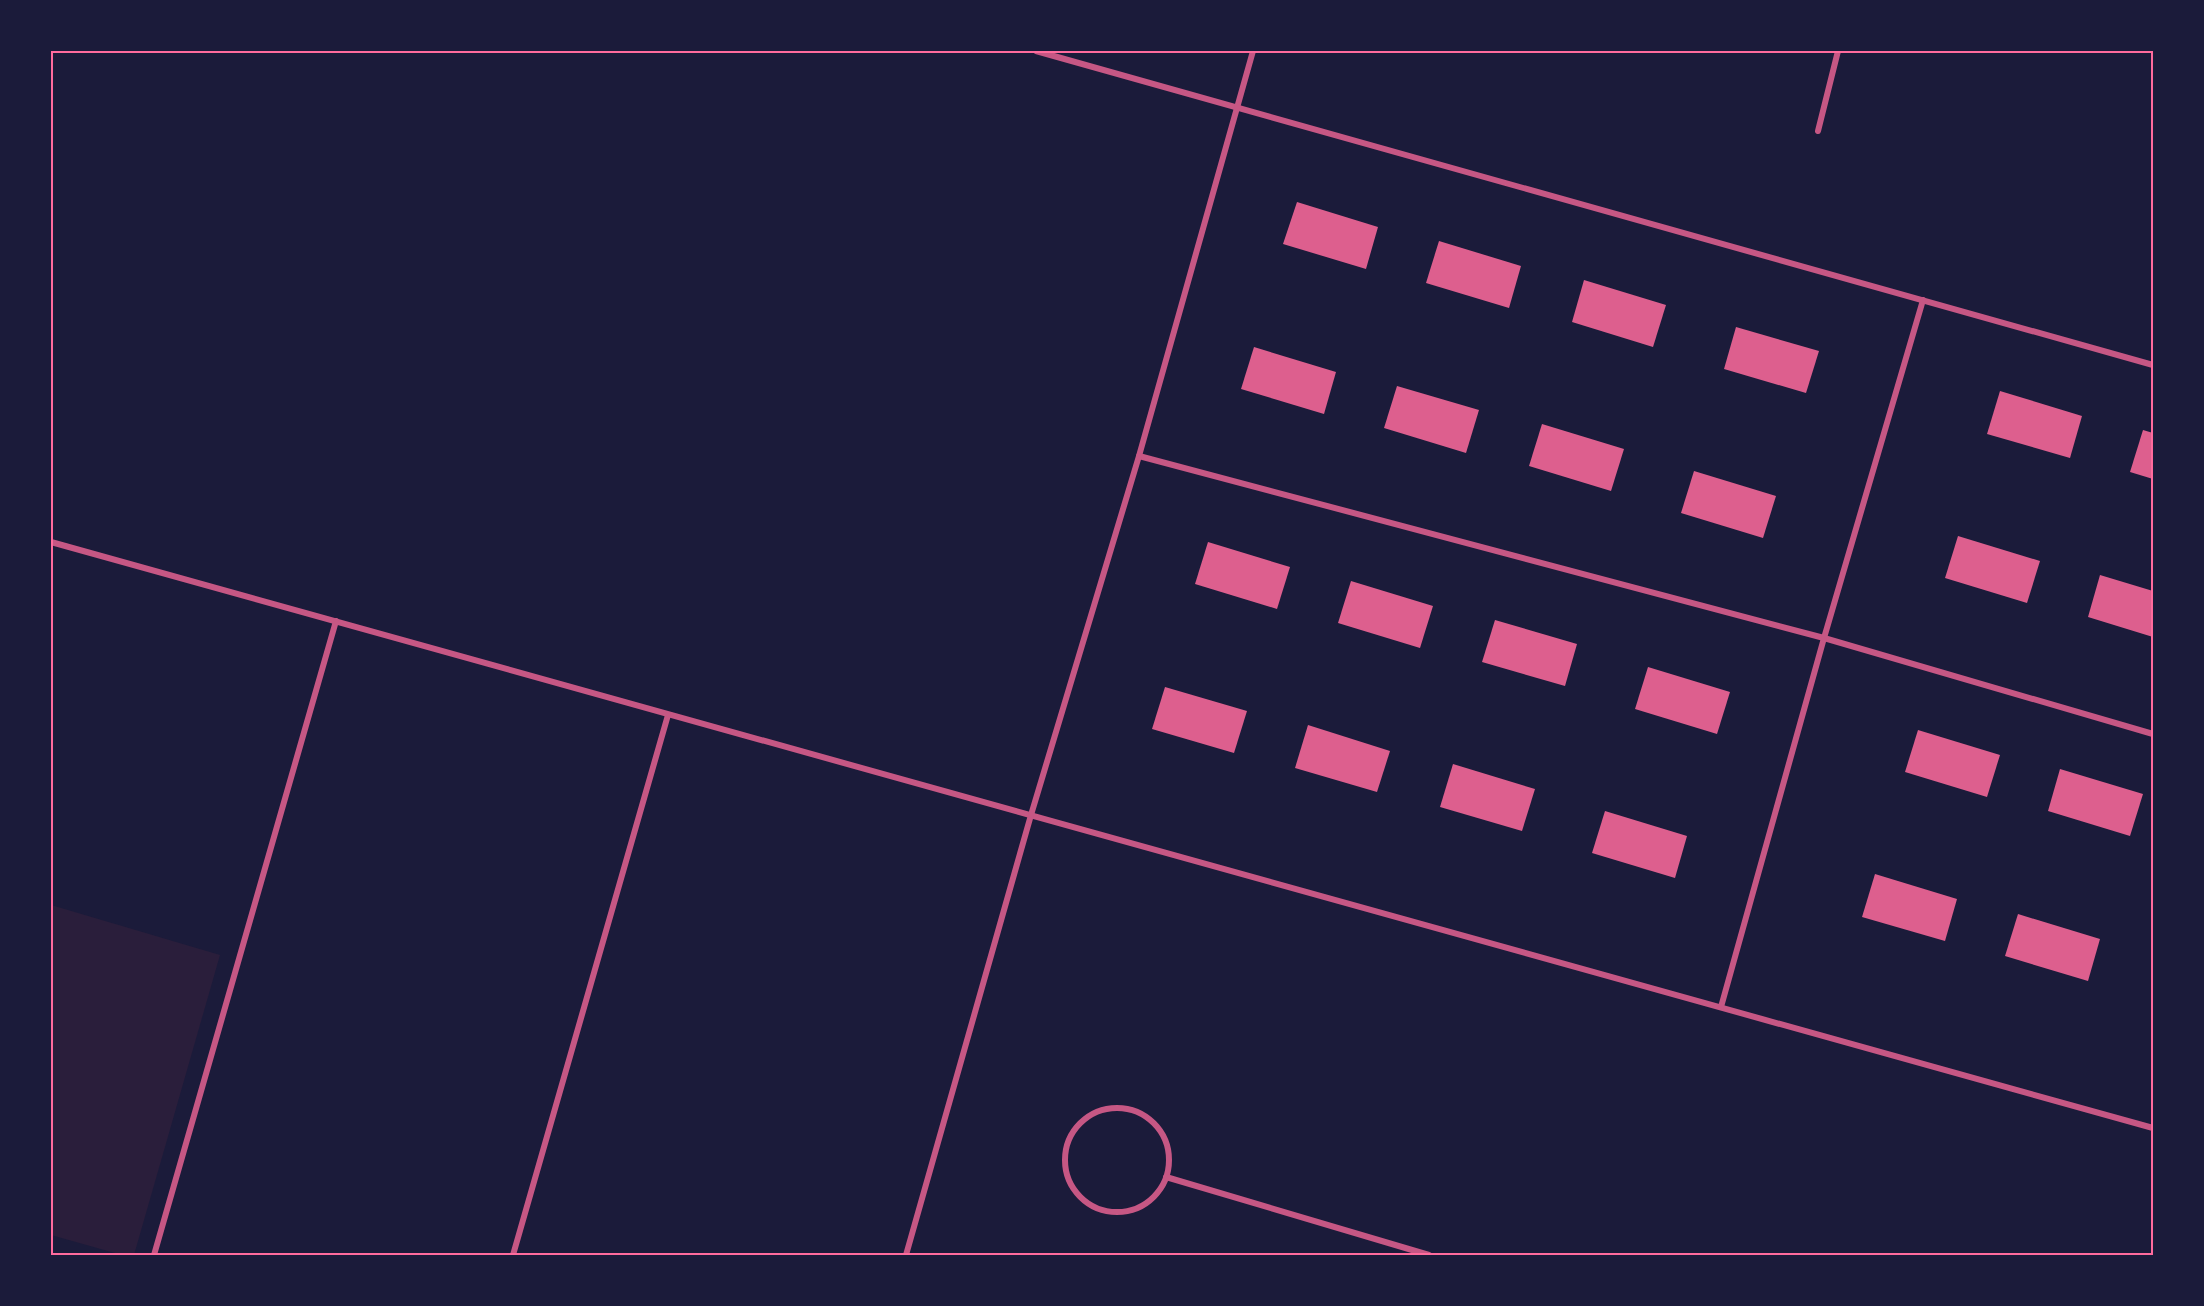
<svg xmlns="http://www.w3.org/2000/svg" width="2204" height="1306" font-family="Signika,sans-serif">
  <rect width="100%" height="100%" fill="#1b1b3a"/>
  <polygon fill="#2a1e3b" points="51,905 220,955 134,1255 122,1255 51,1235"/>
  <g fill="#dd5f8e">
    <polygon points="1297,202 1378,227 1366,269 1283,244"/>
    <polygon points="1439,241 1521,266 1509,308 1426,283"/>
    <polygon points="1584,280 1666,305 1653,347 1572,322"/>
    <polygon points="1736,327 1819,351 1806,393 1724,369"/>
    <polygon points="1254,347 1336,372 1324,414 1241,389"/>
    <polygon points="1397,386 1479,410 1466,453 1384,428"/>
    <polygon points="2000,391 2082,416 2070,458 1987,434"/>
    <polygon points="1542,424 1624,449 1611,491 1529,466"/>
    <polygon points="2143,430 2153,433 2153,479 2130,472"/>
    <polygon points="1694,471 1776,496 1763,538 1681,513"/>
    <polygon points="1958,536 2040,561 2027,603 1945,578"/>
    <polygon points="1208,542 1290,567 1277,609 1195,584"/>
    <polygon points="2100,575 2153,591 2153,637 2088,617"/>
    <polygon points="1351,581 1433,606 1420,648 1338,623"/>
    <polygon points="1495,620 1577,644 1565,686 1482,662"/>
    <polygon points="1648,667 1730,692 1717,734 1635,709"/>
    <polygon points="1165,687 1247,711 1234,753 1152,729"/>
    <polygon points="1308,725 1390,751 1377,792 1295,768"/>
    <polygon points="1918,730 2000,755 1987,797 1905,772"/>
    <polygon points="1453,764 1535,789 1522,831 1440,807"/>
    <polygon points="2060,769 2143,794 2130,836 2048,811"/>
    <polygon points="1605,811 1687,836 1675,878 1592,853"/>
    <polygon points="1875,874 1957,899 1945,941 1862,917"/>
    <polygon points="2018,914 2100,939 2088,981 2005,956"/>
  </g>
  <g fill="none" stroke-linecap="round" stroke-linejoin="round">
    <g stroke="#c65784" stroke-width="6">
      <polyline points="1036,51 2153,365"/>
      <polyline points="1818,131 1838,51"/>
      <polyline points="1139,456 1824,638 2153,734"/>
      <polyline points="51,542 2153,1128"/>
      <polyline points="1721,1007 1824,638 1923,300"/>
      <circle cx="1117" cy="1160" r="52"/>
      <polyline points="1166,1177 1429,1255"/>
      <polyline points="154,1255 336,621"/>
      <polyline points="513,1255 668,715"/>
      <polyline points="906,1255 1031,815 1139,456 1253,51"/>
    </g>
  </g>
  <rect width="2204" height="1306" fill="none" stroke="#1b1b3a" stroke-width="105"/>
  <rect x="52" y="52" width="2100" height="1202" fill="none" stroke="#ff6b9d" stroke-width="2"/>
</svg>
